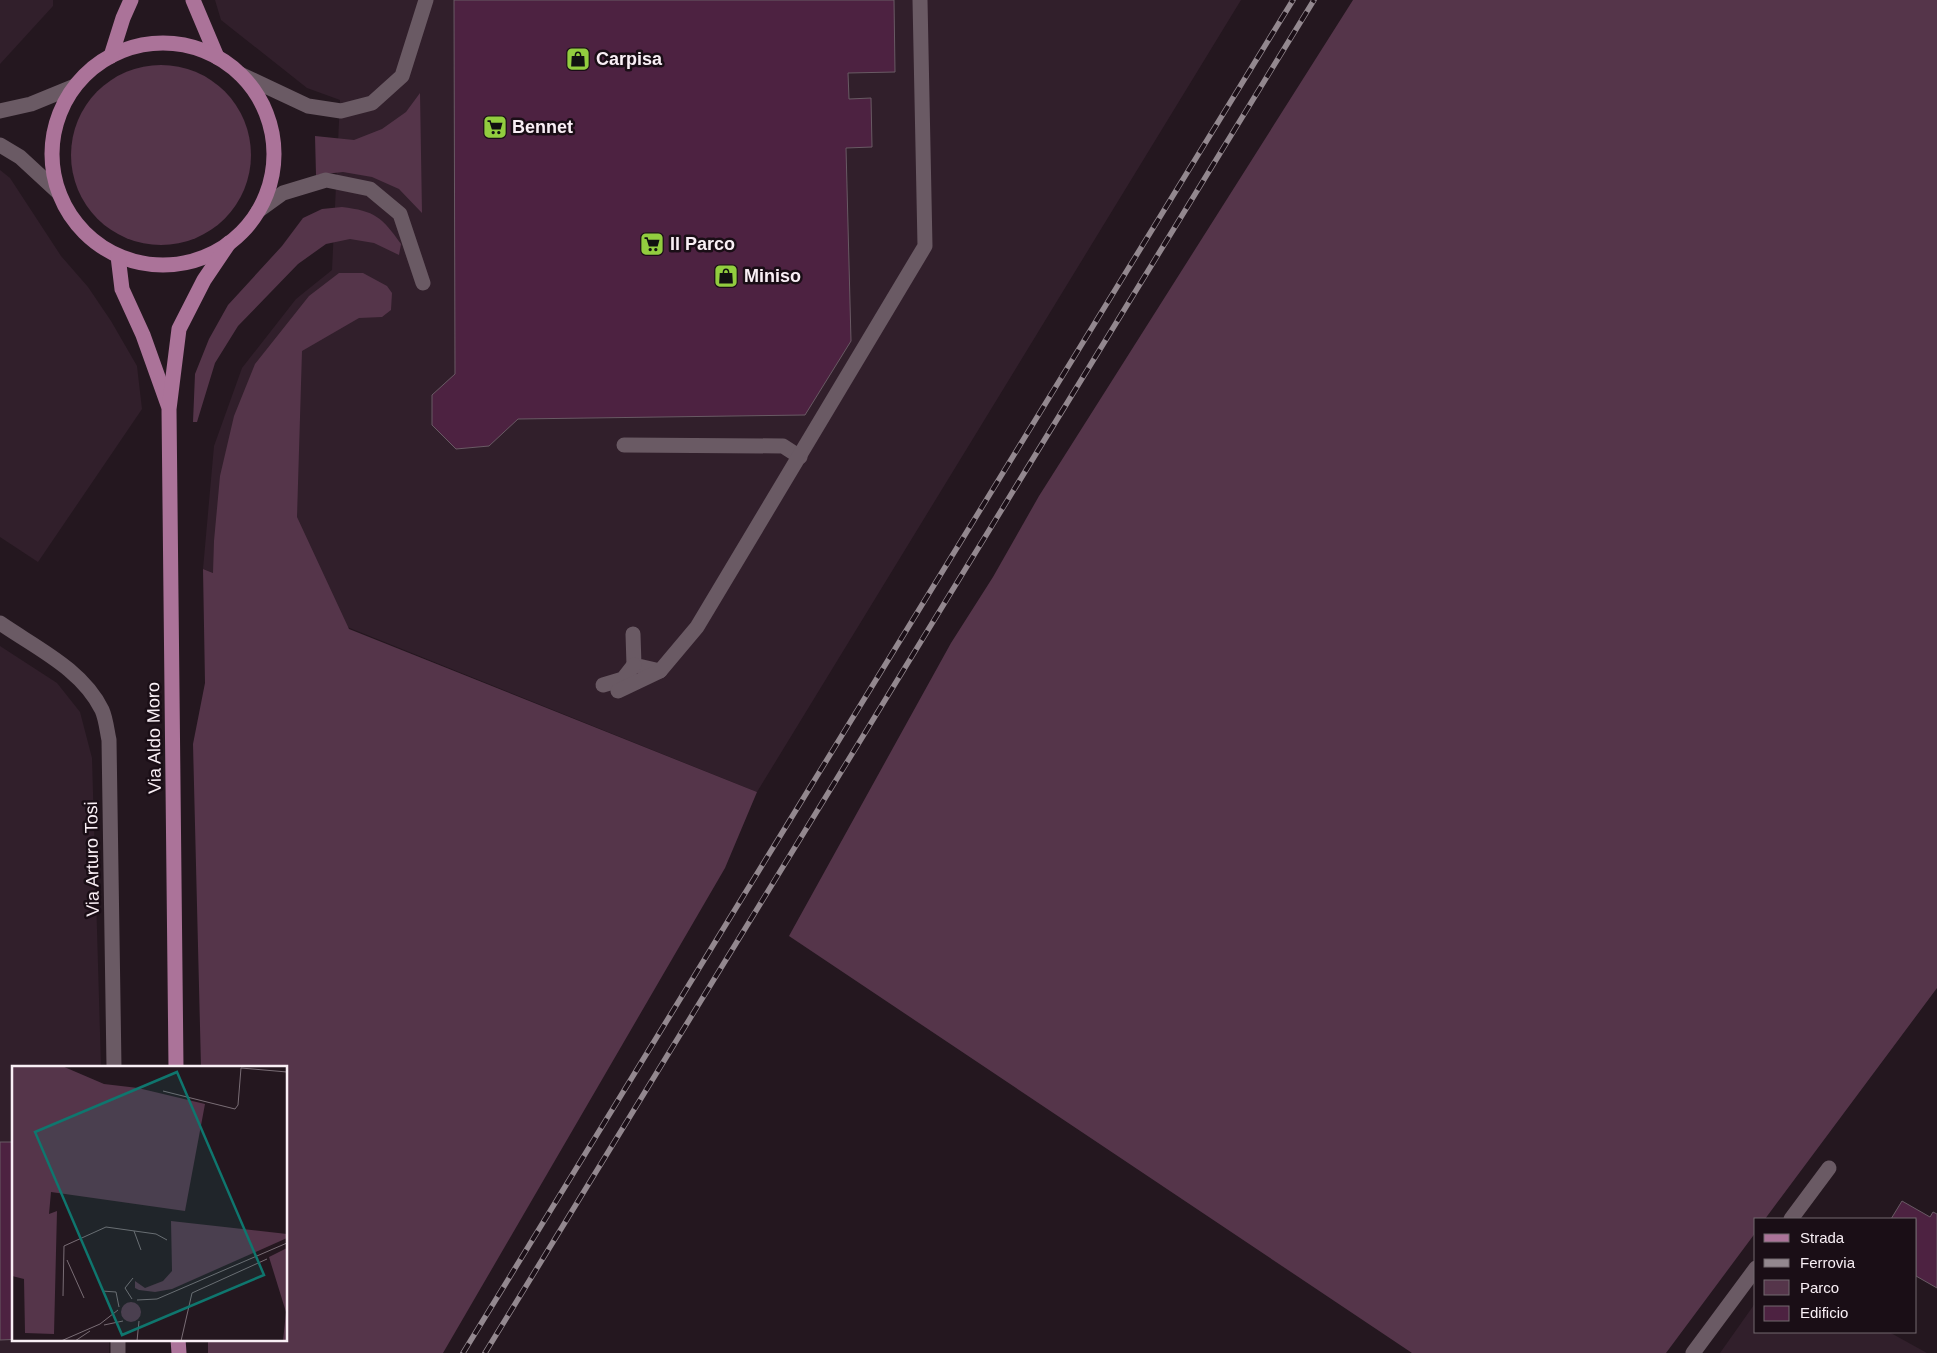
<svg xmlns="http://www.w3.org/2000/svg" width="1937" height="1353" font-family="Arial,sans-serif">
  <rect width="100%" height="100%" fill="#24171f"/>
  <g fill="#311f2b">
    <polygon points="0,0 53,0 53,6 0,64"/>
    <polygon points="215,0 1241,0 757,792 203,569 214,446 242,368 296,299 332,270 340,100 307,88 221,20"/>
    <polygon points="0,170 10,178 61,256 88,287 111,321 137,366 142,409 38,562 0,537"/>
    <polygon points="0,646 57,683 80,712 92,758 101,1067 14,1067 14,1339 109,1339 109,1353 0,1353"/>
    <polygon points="1756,1302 1756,1332 1889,1332 1927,1353 1720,1353"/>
  </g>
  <g fill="#55354a">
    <polygon points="1353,0 1937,0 1937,988 1765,1219 1756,1219 1756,1232 1666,1353 1412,1353 789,936 951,643 993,577 1039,496"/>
    <circle cx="161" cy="155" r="90"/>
    <polygon points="420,93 422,213 399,189 372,177 343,172 316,175 315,136 354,140 382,129 406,112"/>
    <path d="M342,207C375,211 382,217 401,244L399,255L374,243L350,239L326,244L298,264L238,326L215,363L197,422H193L195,374L209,339L228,305L282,246L303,218L322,209Z"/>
    <polygon points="339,273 363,273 387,286 392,293 391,310 382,317 359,318 302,351 297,517 349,629 757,792 725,868 443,1353 208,1353 208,1339 286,1339 286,1067 201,1067 193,744 205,683 203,569 213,573 214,541 220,476 234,416 255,364 309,296"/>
  </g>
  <g fill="#4d2241" stroke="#695a64">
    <polygon points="454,0 894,0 895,72 848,73 849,99 871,98 872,147 846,148 851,341 805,415 518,419 489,446 456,449 432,425 432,395 455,374"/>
    <polygon points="0,1142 14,1142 14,1339 24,1339 0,1340"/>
    <polygon points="1902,1201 1930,1217 1933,1212 1937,1214 1937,1288 1916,1276 1916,1219 1891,1219"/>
  </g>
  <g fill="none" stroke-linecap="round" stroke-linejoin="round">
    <g stroke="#6a5a64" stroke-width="15">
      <polyline points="240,74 308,106 341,111 372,103 402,76 426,0"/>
      <polyline points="0,111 31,104 75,86"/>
      <polyline points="0,145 20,157 59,193"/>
      <polyline points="258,211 283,193 326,180 370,189 400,214 423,283"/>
      <polyline points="624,445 783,446 800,457"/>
      <path d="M0,623C36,648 82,669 102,710C106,719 107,731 109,740L114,1067"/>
      <polyline points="633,634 634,665 660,671"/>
      <polyline points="603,685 623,679 634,665"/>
      <polyline points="618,691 660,671 697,627 925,246 920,0"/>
      <polyline points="1791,1219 1829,1168"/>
      <polyline points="118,1339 118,1353"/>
      <polyline points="1693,1353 1756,1268"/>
    </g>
    <g stroke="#ab7399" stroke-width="15">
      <polyline points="193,0 217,57"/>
      <circle cx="163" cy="154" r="111"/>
      <polyline points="111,56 123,18 131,0"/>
      <polyline points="118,256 122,289 143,335 168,405"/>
      <polyline points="176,1067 169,409 179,329 204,280 229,243"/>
      <polyline points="178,1339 179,1353"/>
    </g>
    <g stroke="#93888f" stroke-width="5.5">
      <g id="rail">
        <polyline points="463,1353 1293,0"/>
        <polyline points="485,1353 1314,0"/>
      </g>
    </g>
    <use href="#rail" stroke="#1a0e16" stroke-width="4" stroke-dasharray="11" stroke-linecap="butt"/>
  </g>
  <defs>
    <g id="shop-square" transform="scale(1.25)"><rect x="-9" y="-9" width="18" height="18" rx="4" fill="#92cd3f" stroke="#1a0e16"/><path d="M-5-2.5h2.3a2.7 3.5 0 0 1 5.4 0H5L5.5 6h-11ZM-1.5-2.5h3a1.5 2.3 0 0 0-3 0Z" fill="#111"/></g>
    <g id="supermarket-square" transform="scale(1.25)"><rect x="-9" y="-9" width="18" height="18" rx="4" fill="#92cd3f" stroke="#1a0e16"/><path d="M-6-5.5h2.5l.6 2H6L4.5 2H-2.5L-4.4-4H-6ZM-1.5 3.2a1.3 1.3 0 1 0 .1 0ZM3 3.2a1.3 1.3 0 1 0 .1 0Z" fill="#111"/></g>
  </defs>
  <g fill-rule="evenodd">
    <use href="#shop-square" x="578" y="59"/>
    <use href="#supermarket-square" x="495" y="127"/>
    <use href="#supermarket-square" x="652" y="244"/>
    <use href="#shop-square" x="726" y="276"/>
  </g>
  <g text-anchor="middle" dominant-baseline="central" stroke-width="5" stroke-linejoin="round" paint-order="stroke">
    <g font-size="18" font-weight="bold" fill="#f9eff5" stroke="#1a0e16" text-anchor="start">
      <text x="596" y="59">Carpisa</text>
      <text x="512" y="127">Bennet</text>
      <text x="670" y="244">Il Parco</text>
      <text x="744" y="276">Miniso</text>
    </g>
    <g font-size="18" fill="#f9eff5" stroke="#1a0e16">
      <text transform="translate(154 738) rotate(-91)">Via Aldo Moro</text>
      <text transform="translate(92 859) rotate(-91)">Via Arturo Tosi</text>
    </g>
  </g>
  <g transform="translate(12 1066)">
    <rect width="275" height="275" fill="#24171f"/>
    <path d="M0,0H50L92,18L126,22L193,38L173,145L39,126L37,148L45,145L42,268L13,267L12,213L0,210ZM159,155L275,168V172L160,223L143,226L127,224L123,222V215L133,222L151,215L160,205ZM275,182V275H271L274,246L257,191ZM109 246a10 10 0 1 1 20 0a10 10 0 1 1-20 0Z" fill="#55354a"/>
    <path fill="none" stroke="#796d75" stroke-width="1" d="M151,25L223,43L226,39L229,2L275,6M122,165L129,184M55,194L72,232M90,225L104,226L107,241M51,230L52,180L94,161L144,168L155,174M120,233L113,222L121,212M125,234L145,233L275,177M92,259L111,255M49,275L88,258L106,244M63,275L78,265M125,275L127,255M169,275L180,227L255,193"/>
    <path fill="#0f766e" fill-opacity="0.15" stroke="#0f766e" stroke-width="2.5" d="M165,6L252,209L110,269L23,66Z"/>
    <rect width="275" height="275" fill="none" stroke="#f9eff5" stroke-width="2.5"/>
  </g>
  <rect x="1754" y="1218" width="162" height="115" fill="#1a0e16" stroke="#73686f"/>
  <rect x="1764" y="1234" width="25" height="8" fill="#ab7399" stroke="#73686f"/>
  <text x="1800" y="1243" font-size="15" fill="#f9eff5">Strada</text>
  <rect x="1764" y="1259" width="25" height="8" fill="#93888f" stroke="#73686f"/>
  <text x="1800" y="1268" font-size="15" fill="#f9eff5">Ferrovia</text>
  <rect x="1764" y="1280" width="25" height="15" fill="#55354a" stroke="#73686f"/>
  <text x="1800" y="1293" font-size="15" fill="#f9eff5">Parco</text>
  <rect x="1764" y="1306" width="25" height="15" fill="#4d2241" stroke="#73686f"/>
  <text x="1800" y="1318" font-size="15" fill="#f9eff5">Edificio</text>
</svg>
